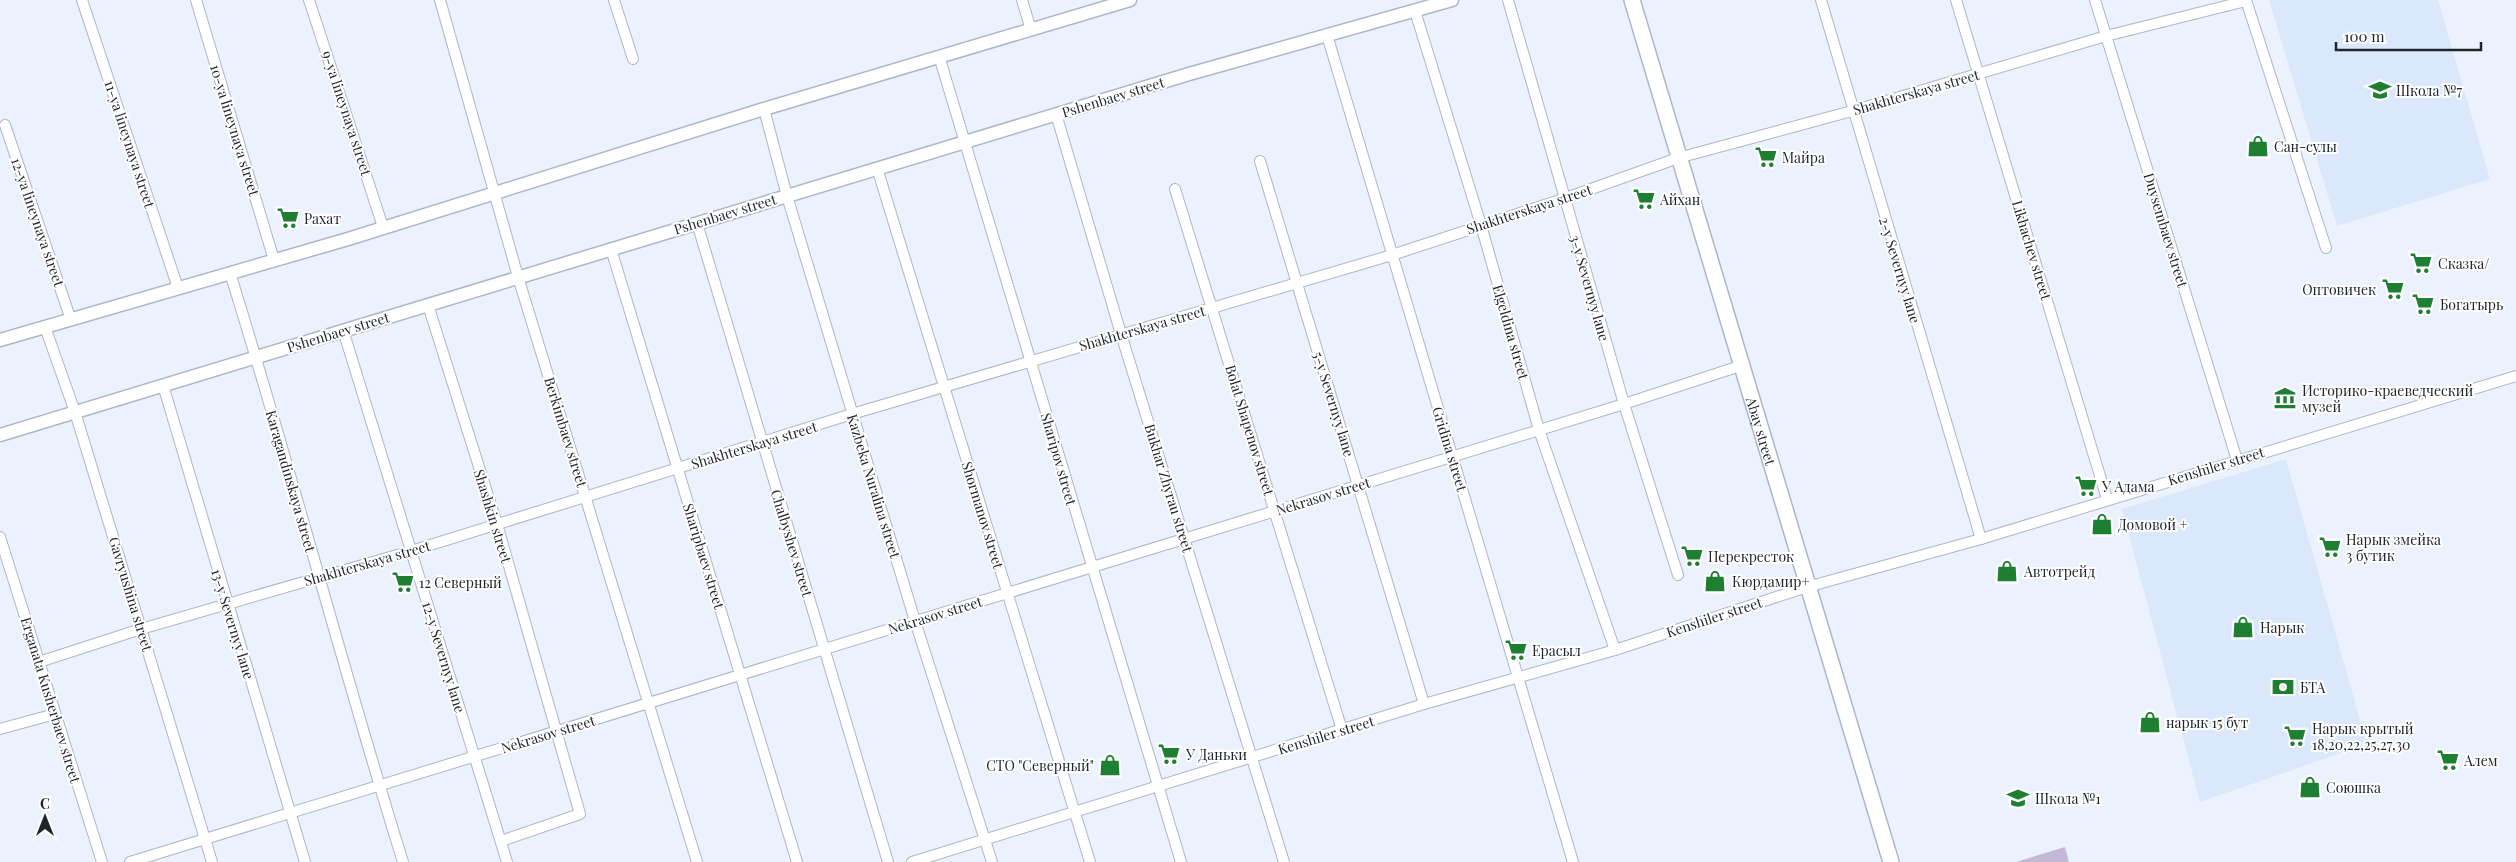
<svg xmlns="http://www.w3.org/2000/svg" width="2516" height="862" font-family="'Playfair Display',serif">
  <rect width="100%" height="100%" fill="#ebf2fd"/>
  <g fill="#dbe8fc">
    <polygon points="2269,0 2438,0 2490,179 2337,226"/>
    <polygon points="2286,459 2367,744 2200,802 2122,509"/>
  </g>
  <polygon fill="#c3b8d6" points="2065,847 2069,862 2016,862"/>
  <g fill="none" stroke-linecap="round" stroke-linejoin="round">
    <g stroke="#abb7c8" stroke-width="12">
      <g id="minor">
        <polyline points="82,0 178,288"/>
        <polyline points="196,0 274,260"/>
        <polyline points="309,0 383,227"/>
        <polyline points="440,0 518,277 697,862"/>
        <polyline points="614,0 633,59"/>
        <polyline points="1022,0 1031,30"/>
        <polyline points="1508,0 1624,404 1678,575"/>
        <polyline points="1821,0 1981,539"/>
        <polyline points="1956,0 2107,499"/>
        <polyline points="2095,0 2237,460"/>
        <polyline points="2246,0 2326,248"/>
        <polyline points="1415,11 1481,225 1539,430 1615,650"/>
        <polyline points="1327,35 1573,862"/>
        <polyline points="939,56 1181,862"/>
        <polyline points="764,109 787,196 915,621 992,862"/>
        <polyline points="1056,114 1121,334 1284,862"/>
        <polyline points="5,125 71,320"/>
        <polyline points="1260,161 1424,704"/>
        <polyline points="877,168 1090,862"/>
        <polyline points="1175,189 1342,730"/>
        <polyline points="697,223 888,862"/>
        <polyline points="611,249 797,862"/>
        <path d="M230,273C291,468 342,667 403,862"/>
        <polyline points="428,305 497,524 580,814 501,841"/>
        <polyline points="45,327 75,412 212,862"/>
        <polyline points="343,330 507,862"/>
        <polyline points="163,385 305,862"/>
        <polyline points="0,537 102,862"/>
        <polyline points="39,662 141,629 411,551 852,414 1392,255 1563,199 1678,158 1852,111 2106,36 2246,1"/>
        <polyline points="0,729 55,714"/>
        <polyline points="130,862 1624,404 1740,366"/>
        <polyline points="912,862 1424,704 1615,650 1807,587 1981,539 2516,376"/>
      </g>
    </g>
    <g stroke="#abb7c8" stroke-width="15">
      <g id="tertiary">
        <polyline points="0,340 348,239 764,109 1130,0"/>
        <polyline points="0,435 1189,74 1452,0"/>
      </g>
    </g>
    <g stroke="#abb7c8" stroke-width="18">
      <g id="secondary">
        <path id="s1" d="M1632,0L1891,862"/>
      </g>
    </g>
    <use href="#minor" stroke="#fff" stroke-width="10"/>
    <use href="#tertiary" stroke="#fff" stroke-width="12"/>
    <use href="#secondary" stroke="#fff" stroke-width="15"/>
  </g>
  <defs>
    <g id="school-bare" transform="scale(1.725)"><path d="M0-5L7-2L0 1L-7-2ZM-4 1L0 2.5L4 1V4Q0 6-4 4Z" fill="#1e7f32" stroke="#fff" stroke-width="2.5" paint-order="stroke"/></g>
    <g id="shop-bare" transform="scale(1.725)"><path d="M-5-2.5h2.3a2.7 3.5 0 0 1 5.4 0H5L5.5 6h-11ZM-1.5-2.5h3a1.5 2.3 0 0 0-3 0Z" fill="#1e7f32" stroke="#fff" stroke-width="2.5" paint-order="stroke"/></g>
    <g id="supermarket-bare" transform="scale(1.725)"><path d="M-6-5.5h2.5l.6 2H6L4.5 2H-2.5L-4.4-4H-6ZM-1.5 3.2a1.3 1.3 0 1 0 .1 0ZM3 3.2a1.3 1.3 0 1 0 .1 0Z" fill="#1e7f32" stroke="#fff" stroke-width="2.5" paint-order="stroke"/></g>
    <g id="museum-bare" transform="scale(1.725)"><path d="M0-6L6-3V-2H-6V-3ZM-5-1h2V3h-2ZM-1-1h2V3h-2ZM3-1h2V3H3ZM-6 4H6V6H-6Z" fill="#1e7f32" stroke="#fff" stroke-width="2.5" paint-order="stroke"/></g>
    <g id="bank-bare" transform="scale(1.725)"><path d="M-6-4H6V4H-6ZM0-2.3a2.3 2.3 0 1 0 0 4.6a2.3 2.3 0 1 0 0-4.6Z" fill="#1e7f32" stroke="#fff" stroke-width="2.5" paint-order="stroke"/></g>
  </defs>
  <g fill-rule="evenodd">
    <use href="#school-bare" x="2380" y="90"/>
    <use href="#shop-bare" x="2258" y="146"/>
    <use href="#supermarket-bare" x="1766" y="157"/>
    <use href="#supermarket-bare" x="1644" y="199"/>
    <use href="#supermarket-bare" x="288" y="218"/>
    <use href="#supermarket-bare" x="2421" y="263"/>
    <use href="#supermarket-bare" x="2393" y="289"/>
    <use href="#supermarket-bare" x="2423" y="304"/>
    <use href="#museum-bare" x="2285" y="398"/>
    <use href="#supermarket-bare" x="2086" y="486"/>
    <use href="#shop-bare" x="2102" y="524"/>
    <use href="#supermarket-bare" x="2330" y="547"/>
    <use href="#supermarket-bare" x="1692" y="556"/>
    <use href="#shop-bare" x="2007" y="571"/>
    <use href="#shop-bare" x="1715" y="581"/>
    <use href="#supermarket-bare" x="403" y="582"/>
    <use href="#shop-bare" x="2243" y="627"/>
    <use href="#supermarket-bare" x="1516" y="650"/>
    <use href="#bank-bare" x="2283" y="687"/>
    <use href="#shop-bare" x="2150" y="722"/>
    <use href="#supermarket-bare" x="2295" y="736"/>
    <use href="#supermarket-bare" x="1169" y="754"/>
    <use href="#supermarket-bare" x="2448" y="760"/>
    <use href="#shop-bare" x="1110" y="765"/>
    <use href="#shop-bare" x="2310" y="787"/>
    <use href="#school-bare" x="2018" y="798"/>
  </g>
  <g text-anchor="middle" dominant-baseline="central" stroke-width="4" stroke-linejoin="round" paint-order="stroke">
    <g font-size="14" fill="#20252b" stroke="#fff" text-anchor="start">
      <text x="2396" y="90">Школа №7</text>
      <text x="2274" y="146">Сан-сулы</text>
      <text x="1782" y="157">Майра</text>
      <text x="1660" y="199">Айхан</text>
      <text x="304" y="218">Рахат</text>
      <text x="2438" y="263">Сказка/</text>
      <text x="2376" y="289" text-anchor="end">Оптовичек</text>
      <text x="2440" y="304">Богатырь</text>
      <text x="2302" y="390">Историко-краеведческий<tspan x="2302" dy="16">музей</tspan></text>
      <text x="2102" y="486">У Адама</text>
      <text x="2118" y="524">Домовой +</text>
      <text x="2346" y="539">Нарык змейка<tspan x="2346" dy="16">3 бутик</tspan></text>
      <text x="1708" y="556">Перекресток</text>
      <text x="2024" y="571">Автотрейд</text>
      <text x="1732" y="581">Кюрдамир+</text>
      <text x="419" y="582">12 Северный</text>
      <text x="2260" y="627">Нарык</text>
      <text x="1532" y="650">Ерасыл</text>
      <text x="2300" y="687">БТА</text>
      <text x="2166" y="722">нарык 15 бут</text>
      <text x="2312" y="728">Нарык крытый<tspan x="2312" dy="16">18,20,22,25,27,30</tspan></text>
      <text x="1186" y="754">У Даньки</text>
      <text x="2464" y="760">Алем</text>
      <text x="1094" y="765" text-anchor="end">СТО "Северный"</text>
      <text x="2326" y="787">Союшка</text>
      <text x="2035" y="798">Школа №1</text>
    </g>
    <g font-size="14" fill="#20252b" stroke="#fff">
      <text transform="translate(1916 92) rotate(-16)">Shakhterskaya street</text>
      <text transform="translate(1113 97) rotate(-17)">Pshenbaev street</text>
      <text transform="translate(347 113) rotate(72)">9-ya lineynaya street</text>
      <text transform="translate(235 130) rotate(73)">10-ya lineynaya street</text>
      <text transform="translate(130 144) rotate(72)">11-ya lineynaya street</text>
      <text transform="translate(1529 209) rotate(-18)">Shakhterskaya street</text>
      <text transform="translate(725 214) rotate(-17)">Pshenbaev street</text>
      <text transform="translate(38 222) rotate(71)">12-ya lineynaya street</text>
      <text transform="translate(2166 230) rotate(73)">Duysembaev street</text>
      <text transform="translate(2032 250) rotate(73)">Likhachev street</text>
      <text transform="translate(1900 270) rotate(73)">2-y Severnyy lane</text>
      <text transform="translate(1590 288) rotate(74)">3-y Severnyy lane</text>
      <text transform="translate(1142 328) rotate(-16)">Shakhterskaya street</text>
      <text transform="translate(338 332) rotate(-17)">Pshenbaev street</text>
      <text transform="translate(1511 332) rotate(74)">Elgeldina street</text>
      <text transform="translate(1334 404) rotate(73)">5-y Severnyy lane</text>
      <text transform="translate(1250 430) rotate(73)">Bolat Shapenov street</text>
      <text stroke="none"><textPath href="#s1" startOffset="450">Abay street</textPath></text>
      <text transform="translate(566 432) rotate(73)">Berkimbaev street</text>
      <text transform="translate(754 445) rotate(-17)">Shakhterskaya street</text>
      <text transform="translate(1450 449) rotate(73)">Gridina street</text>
      <text transform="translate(1059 459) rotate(74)">Sharipov street</text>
      <text transform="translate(2216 466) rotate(-17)">Kenshiler street</text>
      <text transform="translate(291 481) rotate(74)">Karagandinskaya street</text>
      <text transform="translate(874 486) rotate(73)">Kazbeka Nuralina street</text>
      <text transform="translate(1169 488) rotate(73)">Bukhar Zhyrau street</text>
      <text transform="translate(1323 496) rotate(-17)">Nekrasov street</text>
      <text transform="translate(983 515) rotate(73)">Shormanov street</text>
      <text transform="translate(493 516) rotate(73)">Shashkin street</text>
      <text transform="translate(792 543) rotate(73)">Chalbyshev street</text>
      <text transform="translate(704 556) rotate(73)">Sharipbaev street</text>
      <text transform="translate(367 563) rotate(-16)">Shakhterskaya street</text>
      <text transform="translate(131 594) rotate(73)">Gavryushina street</text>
      <text transform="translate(935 615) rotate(-17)">Nekrasov street</text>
      <text transform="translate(1714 617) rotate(-18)">Kenshiler street</text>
      <text transform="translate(233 624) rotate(73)">13-y Severnyy lane</text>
      <text transform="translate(444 657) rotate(73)">12-y Severnyy lane</text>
      <text transform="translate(51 700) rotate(73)">Erganata Kusherbaev street</text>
      <text transform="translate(548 734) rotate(-17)">Nekrasov street</text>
      <text transform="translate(1326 735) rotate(-17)">Kenshiler street</text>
    </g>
  </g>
  <g transform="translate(45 817)" stroke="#ffffff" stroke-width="4" paint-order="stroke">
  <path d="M0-4L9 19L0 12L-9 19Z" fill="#20252b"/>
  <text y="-8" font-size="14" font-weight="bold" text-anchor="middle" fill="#20252b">С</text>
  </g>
  <path d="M2336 42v8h145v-8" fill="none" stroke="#20252b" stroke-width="2.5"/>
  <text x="2344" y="42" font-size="15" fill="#20252b" stroke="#ffffff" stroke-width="4" paint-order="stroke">100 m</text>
</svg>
